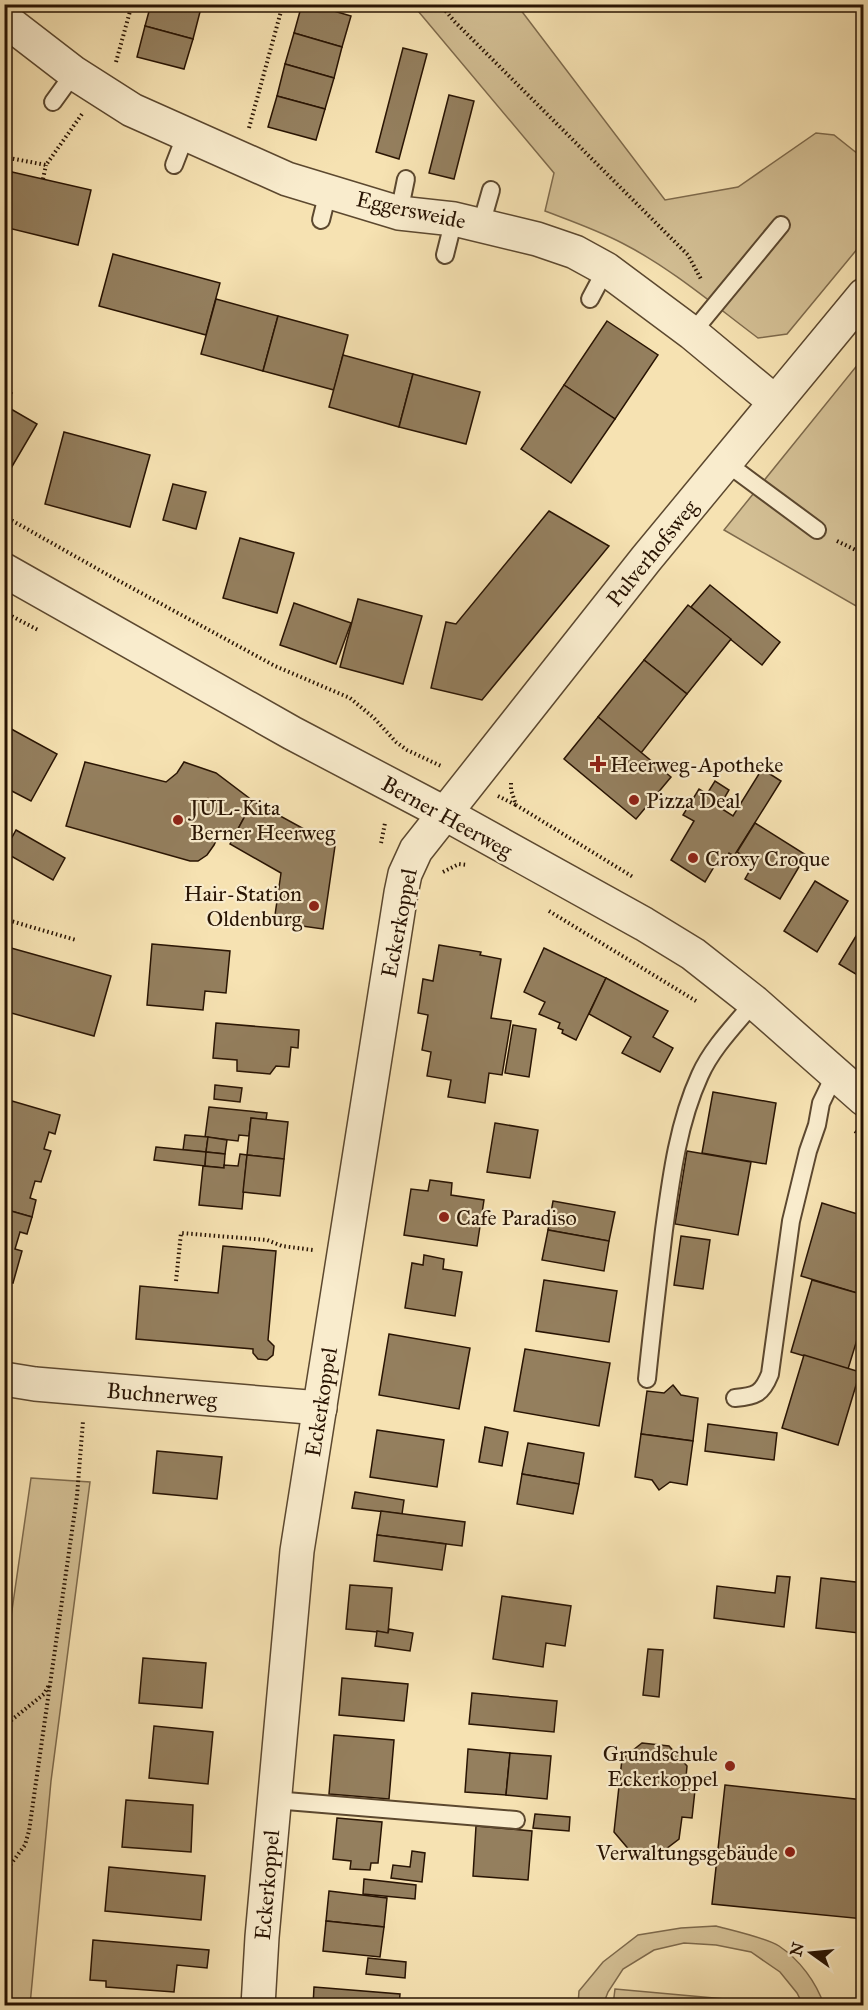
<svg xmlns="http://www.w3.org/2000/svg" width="868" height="2010" font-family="'IM FELL Great Primer',serif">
  <rect width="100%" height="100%" fill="#f6e2b2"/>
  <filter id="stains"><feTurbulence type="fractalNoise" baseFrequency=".00333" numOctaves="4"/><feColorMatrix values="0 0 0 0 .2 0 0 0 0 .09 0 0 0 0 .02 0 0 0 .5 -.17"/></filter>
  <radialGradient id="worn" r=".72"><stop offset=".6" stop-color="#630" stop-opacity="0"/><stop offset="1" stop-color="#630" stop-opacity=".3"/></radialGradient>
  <g fill="#d3bf94" stroke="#7e6a4c" stroke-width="1.5">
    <path d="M413,5H517L665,200L738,187L816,133L834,135L863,158V242L787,334L758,338C714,305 671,268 622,243C597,230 571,221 545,211L554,173Z"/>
    <polygon points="863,358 863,610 724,530"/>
    <polygon points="31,1478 90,1482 51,1781 30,2005 5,2005 5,1633 9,1631"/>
    <path d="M716,1926C731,1930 767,1938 779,1946C800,1960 816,1982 824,2005H803L797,1993L780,1972L751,1952L716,1945L684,1943L654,1950L623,1969L608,1992L603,2005H578L579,1991L603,1962L638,1935L681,1928Z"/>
    <polygon points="615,1989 791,2005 613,2005"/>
  </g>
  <g fill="#947f5e" stroke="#291403" stroke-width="1.5">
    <polygon points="151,4 189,4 201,8 193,39 145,26"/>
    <polygon points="302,4 310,4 351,16 342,47 294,33"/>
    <polygon points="145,26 193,39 184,69 137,57"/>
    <polygon points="294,33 342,47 334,78 285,64"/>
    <polygon points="403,48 427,54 399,159 376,152"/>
    <polygon points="285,64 334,78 325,109 277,96"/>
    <polygon points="449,95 474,101 454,179 429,173"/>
    <polygon points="277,96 325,109 316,140 268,127"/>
    <polygon points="4,170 12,172 4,205"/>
    <polygon points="12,172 91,190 78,245 4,227 4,205"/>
    <polygon points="113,254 220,283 206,335 99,306"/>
    <polygon points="216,299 278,316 263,371 201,354"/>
    <polygon points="278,316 348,335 334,390 263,371"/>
    <polygon points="607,321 658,355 615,419 564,385"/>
    <polygon points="343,355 413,374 399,427 329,407"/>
    <polygon points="413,374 480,392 466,444 399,427"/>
    <polygon points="564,385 615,419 571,483 521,449"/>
    <polygon points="4,389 12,393 4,405"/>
    <polygon points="4,405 37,424 7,475 4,474"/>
    <polygon points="64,432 150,455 130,527 45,504"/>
    <polygon points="173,484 206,492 196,529 163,520"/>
    <polygon points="549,511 609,546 482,700 431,688 446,622 456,624"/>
    <polygon points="240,538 294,553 277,613 223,598"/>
    <polygon points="710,585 780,642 762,665 691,607"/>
    <polygon points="358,599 422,616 403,684 340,667"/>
    <polygon points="294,603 351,623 336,664 280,645"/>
    <polygon points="688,605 731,639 687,694 644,660"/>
    <polygon points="644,660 687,694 641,753 598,717"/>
    <polygon points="598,717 671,777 636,819 564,759"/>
    <polygon points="4,725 57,754 31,801 4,787"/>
    <polygon points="85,762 166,782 177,773 184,762 216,773 253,801 233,838 220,832 214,845 207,855 198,861 190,861 66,826"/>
    <polygon points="762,769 781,781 734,856 729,853 721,866 715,865 705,882 671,860 694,821 683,815 699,789 707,794 715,781 729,790 719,807 733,816"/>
    <polygon points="253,801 335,846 323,929 274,922 281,873 230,844"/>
    <polygon points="755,823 806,855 780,899 745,879 754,863 737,852"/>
    <polygon points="16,830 65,858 53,880 4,852"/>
    <polygon points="815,881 848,901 817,952 784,931"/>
    <polygon points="864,923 864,979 839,964"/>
    <polygon points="152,944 230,951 226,993 205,991 203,1010 147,1005"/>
    <polygon points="439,945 481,952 480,955 501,959 491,1018 511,1021 502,1075 489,1073 485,1103 448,1097 451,1080 427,1076 431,1052 422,1050 428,1015 418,1013 423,979 433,981"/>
    <polygon points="4,946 111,976 94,1036 4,1011"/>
    <polygon points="544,948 606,978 576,1040 562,1033 563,1030 558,1028 560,1023 539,1014 545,1002 524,992"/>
    <polygon points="606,978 668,1011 653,1037 673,1048 660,1072 622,1053 631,1037 589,1014"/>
    <polygon points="216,1023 299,1030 298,1048 291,1047 289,1067 276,1066 270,1074 237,1071 237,1060 213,1058"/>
    <polygon points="513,1025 536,1029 529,1077 505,1073"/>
    <polygon points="215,1085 242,1088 240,1102 214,1099"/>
    <polygon points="713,1092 776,1103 766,1164 702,1153"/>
    <polygon points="12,1101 60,1115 55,1134 49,1132 44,1149 51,1151 41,1182 35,1181 30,1198 36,1200 32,1217 4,1209 4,1127"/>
    <polygon points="209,1107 267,1113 266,1120 251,1118 249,1136 239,1135 238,1141 205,1137"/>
    <polygon points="251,1118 288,1122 284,1159 247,1155"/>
    <polygon points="495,1123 538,1130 530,1178 487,1172"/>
    <polygon points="185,1135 208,1137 206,1152 183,1150"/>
    <polygon points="208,1137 227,1140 225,1154 206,1152"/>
    <polygon points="156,1147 206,1152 205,1166 154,1160"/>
    <polygon points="687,1151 751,1162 738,1235 675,1224"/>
    <polygon points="206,1152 225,1154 224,1168 205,1166"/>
    <polygon points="240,1154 247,1155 242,1209 199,1205 203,1166 224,1168 224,1165 238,1166"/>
    <polygon points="247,1155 284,1159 280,1196 243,1192"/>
    <polygon points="430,1180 452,1183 451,1195 484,1200 477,1246 404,1235 411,1189 428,1191"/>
    <polygon points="553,1201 615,1212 609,1241 548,1230"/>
    <polygon points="822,1203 864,1216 864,1272 857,1293 801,1276"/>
    <polygon points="4,1209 32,1217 27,1234 20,1232 15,1249 22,1251 13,1283 6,1281 4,1288"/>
    <polygon points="548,1230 609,1241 604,1271 542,1260"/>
    <polygon points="681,1236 710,1240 703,1289 674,1285"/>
    <polygon points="223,1246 276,1251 268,1340 274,1346 273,1355 267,1360 258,1359 253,1353 253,1349 136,1339 140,1286 218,1293"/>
    <polygon points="424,1255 444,1259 443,1269 462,1272 455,1316 405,1308 412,1263 423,1265"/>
    <polygon points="544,1280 617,1291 609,1342 536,1331"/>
    <polygon points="812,1280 864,1295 864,1317 848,1369 791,1352"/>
    <polygon points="389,1334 470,1348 459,1409 379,1395"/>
    <polygon points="525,1349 610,1363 599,1426 514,1411"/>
    <polygon points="804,1355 860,1372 838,1445 782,1428"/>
    <polygon points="673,1385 681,1395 698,1398 693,1441 641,1434 647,1391 664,1393"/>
    <polygon points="708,1424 777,1433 774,1460 705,1451"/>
    <polygon points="485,1427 508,1432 502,1466 479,1462"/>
    <polygon points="377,1430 444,1440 437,1487 370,1477"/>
    <polygon points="641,1434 693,1441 687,1485 670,1482 659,1490 652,1480 635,1477"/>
    <polygon points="528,1443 584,1453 579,1484 522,1474"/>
    <polygon points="157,1451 222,1457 217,1499 153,1493"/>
    <polygon points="522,1474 579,1484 573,1514 517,1504"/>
    <polygon points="355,1492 404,1500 402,1514 352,1508"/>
    <polygon points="381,1511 465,1522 462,1546 377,1535"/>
    <polygon points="377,1535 446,1544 442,1570 374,1561"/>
    <polygon points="777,1576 790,1577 784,1627 714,1618 717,1586 775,1593"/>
    <polygon points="821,1578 864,1583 859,1633 816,1628"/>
    <polygon points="350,1585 392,1588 388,1633 346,1629"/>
    <polygon points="502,1596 571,1606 565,1646 546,1643 543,1667 493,1659"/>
    <polygon points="389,1629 413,1633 410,1651 375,1646 377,1631 388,1633"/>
    <polygon points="648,1649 663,1650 659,1697 643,1695"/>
    <polygon points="143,1658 206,1663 202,1708 139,1703"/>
    <polygon points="342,1678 408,1684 404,1721 339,1715"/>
    <polygon points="472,1693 557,1701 554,1732 469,1724"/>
    <polygon points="154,1726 213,1732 208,1784 149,1778"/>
    <polygon points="334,1735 394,1740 389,1799 329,1794"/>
    <polygon points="642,1743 669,1746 687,1766 685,1789 695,1790 692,1818 682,1817 679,1839 658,1855 631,1852 614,1832 622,1759"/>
    <polygon points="468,1749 510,1753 506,1795 465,1792"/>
    <polygon points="510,1753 551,1756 547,1799 506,1795"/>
    <polygon points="725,1785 864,1800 864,1919 712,1904"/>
    <polygon points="126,1800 193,1805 191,1852 122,1847"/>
    <polygon points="535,1814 570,1817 569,1831 533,1828"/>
    <polygon points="337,1818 382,1822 378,1863 371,1863 370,1870 350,1869 351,1861 333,1859"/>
    <polygon points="476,1826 532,1831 528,1880 473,1876"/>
    <polygon points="412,1851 425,1853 422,1882 391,1878 393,1865 410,1867"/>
    <polygon points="109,1867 205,1876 201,1920 105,1911"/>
    <polygon points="364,1879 416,1885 415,1899 363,1894"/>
    <polygon points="329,1891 387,1898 384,1927 326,1921"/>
    <polygon points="326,1921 384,1927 380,1957 323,1951"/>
    <polygon points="93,1940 209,1950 207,1968 177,1965 174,1992 106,1987 106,1981 90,1980"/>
    <polygon points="368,1958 406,1962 405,1978 366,1974"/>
    <polygon points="314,1987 400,1994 399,2006 313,2006"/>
  </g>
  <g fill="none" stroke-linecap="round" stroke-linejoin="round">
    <g stroke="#5c482f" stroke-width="20">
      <g id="service">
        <polyline points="53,102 74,73"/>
        <polyline points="174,165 186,134"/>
        <polyline points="399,213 406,179"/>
        <polyline points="321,220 328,192"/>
        <polyline points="481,225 491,190"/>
        <polyline points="445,255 454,219"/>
        <polyline points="590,299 606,269"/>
        <polyline points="692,333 781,225"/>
        <polyline points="725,462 817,530"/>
        <path d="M647,1379C652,1329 658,1280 664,1230C671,1178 678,1123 700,1075C712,1048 735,1025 754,1002"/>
        <path d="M735,1398C756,1396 762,1394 770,1374L791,1221L808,1151L817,1125L821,1103L835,1074"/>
        <polyline points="274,1800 516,1820"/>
      </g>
    </g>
    <g stroke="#5c482f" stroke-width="36">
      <g id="minor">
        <polyline points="4,19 74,73 132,110 287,179 399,213 454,219 537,239 575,252 606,269 692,333 775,402"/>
        <polyline points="4,1379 35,1384 320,1408"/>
      </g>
    </g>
    <g stroke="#5c482f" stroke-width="36">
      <g id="tertiary">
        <polyline points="4,570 292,733 444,813 644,924 693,954 754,1002 864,1099"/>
        <polyline points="258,2006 262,1937 297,1551 401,893 405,874 416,850 646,559 864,295"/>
      </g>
    </g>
    <g stroke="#291403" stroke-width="4" stroke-dasharray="1.5 3" stroke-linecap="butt">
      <polyline points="440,4 454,21 688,255 702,281"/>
      <polyline points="116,62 132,4"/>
      <polyline points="249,128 283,4"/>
      <polyline points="4,157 46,165 82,114"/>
      <polyline points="43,179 46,165"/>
      <polyline points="4,516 110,576 275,666 350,698 374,718 396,742 407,750 441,766"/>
      <polyline points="837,541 864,554"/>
      <polyline points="4,612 38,630"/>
      <polyline points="511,783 511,790 516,805 633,877"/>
      <polyline points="498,796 516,805"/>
      <polyline points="381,843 385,823"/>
      <polyline points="443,872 459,864 467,865"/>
      <polyline points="549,911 696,1001"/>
      <polyline points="4,919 76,940"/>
      <polyline points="855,1131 864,1138"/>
      <polyline points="176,1281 181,1233 267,1240 282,1246 313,1250"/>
      <polyline points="4,1726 44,1694 49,1685"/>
      <polyline points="5,1872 25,1845 29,1831 77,1496 83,1421"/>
    </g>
    <use href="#service" stroke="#f9eccd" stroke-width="16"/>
    <use href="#minor" stroke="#f9eccd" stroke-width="33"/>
    <use href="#tertiary" stroke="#f9eccd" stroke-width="33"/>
  </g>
  <g fill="#8f2418" stroke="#f9eccd" stroke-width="2">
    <path d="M595 755h6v6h6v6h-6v6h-6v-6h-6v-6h6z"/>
    <circle cx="634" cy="800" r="6"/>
    <circle cx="178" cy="820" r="6"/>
    <circle cx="693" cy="858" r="6"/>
    <circle cx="314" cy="906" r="6"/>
    <circle cx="444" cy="1217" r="6"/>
    <circle cx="730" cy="1766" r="6"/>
    <circle cx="790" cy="1852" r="6"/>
  </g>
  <g text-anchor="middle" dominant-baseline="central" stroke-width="4.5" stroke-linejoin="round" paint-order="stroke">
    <g font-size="22" fill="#291403" stroke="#f9eccd">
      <text transform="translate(411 210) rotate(12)">Eggersweide</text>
      <text transform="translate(652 553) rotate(-51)">Pulverhofsweg</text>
      <text transform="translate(447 817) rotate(29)">Berner Heerweg</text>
      <text transform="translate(399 923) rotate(-79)">Eckerkoppel</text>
      <text transform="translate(162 1395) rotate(5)">Buchnerweg</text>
      <text transform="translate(321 1402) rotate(-81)">Eckerkoppel</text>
      <text transform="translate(267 1885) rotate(-85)">Eckerkoppel</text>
    </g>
    <g font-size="22" fill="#291403" stroke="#f9eccd" text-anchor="start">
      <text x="610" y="764">Heerweg-Apotheke</text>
      <text x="646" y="800">Pizza Deal</text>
      <text x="190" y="807">JUL-Kita<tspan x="190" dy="25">Berner Heerweg</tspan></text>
      <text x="705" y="858">Croxy Croque</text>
      <text x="302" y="893" text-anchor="end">Hair-Station<tspan x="302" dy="25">Oldenburg</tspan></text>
      <text x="456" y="1217">Cafe Paradiso</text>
      <text x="718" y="1753" text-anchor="end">Grundschule<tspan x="718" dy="25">Eckerkoppel</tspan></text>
      <text x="778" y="1852" text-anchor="end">Verwaltungsgebäude</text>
    </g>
  </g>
  <rect width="868" height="2010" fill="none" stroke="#f6e2b2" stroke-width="24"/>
  <rect x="6" y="6" width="856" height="1998" fill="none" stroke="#291403" stroke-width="3"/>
  <rect x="12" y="12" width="844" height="1986" fill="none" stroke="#291403" stroke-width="1.5"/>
  <g transform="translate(811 1953) rotate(285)" stroke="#f9eccd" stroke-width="4.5" paint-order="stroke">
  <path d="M0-4.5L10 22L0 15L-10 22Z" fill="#291403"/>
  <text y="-9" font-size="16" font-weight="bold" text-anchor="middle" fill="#291403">N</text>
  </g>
  <rect width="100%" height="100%" filter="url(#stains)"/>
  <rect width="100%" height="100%" fill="url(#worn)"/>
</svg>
